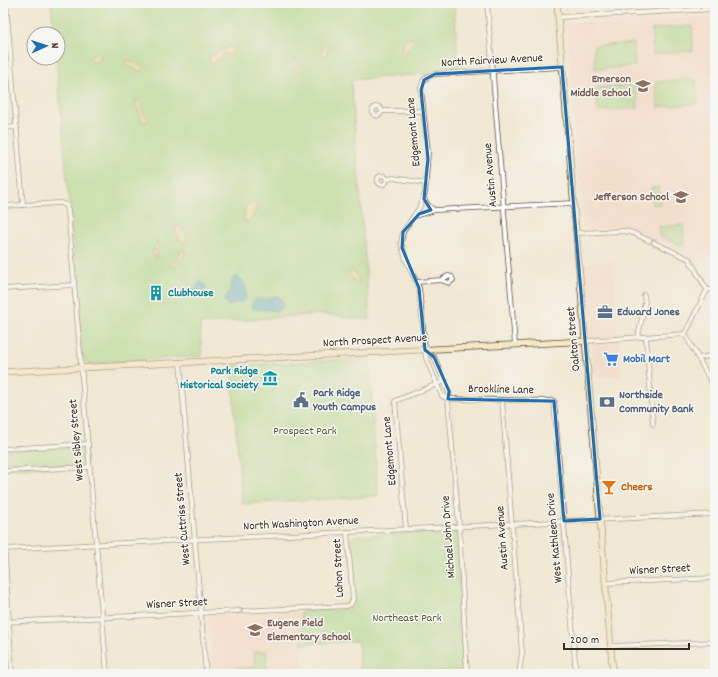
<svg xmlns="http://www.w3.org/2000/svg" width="718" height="677" font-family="Dekko,sans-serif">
  <rect width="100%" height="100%" fill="#f6f6f2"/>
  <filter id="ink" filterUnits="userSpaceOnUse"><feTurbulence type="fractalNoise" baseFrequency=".025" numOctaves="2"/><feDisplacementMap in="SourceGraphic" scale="8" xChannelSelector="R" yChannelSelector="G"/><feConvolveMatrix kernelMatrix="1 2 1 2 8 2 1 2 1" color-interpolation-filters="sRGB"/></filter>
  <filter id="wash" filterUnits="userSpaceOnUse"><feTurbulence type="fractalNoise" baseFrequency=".012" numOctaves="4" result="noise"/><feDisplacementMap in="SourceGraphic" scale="16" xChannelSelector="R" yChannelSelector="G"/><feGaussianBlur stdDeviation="0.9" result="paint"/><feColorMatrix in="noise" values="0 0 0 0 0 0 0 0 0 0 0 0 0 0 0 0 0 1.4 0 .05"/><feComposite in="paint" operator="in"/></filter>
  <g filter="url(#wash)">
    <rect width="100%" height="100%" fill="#f1e8d3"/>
    <g fill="#f6d2c4">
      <polygon points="715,17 715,261 695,262 688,254 630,228 589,230 583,228 566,23"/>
      <polygon points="613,261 621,376 594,378 584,263"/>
      <polygon points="301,611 304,674 212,674 208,616"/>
    </g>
    <g fill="#a2d787" stroke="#6e8052">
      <polygon points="51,3 454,3 459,71 351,80 370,320 320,314 200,324 202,356 87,364 83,356 56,58 58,58 58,34 54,34"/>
      <polygon points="692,26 693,51 653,54 652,29"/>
      <polygon points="634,43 635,66 595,69 594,46"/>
      <polygon points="696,79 698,104 658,107 655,82"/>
      <polygon points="637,85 638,108 598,111 596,88"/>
      <polygon points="659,187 660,204 652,205 651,188"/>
      <polygon points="683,225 684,246 659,236 659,227"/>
      <polygon points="369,358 378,496 242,504 231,366"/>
      <polygon points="83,447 85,449 87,462 85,465 3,469 3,451"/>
      <polygon points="453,530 457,534 463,670 396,674 360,674 358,641 302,644 301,611 350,609 354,606 350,542 354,536"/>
      <polygon points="266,651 267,674 236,674 236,670 239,668 255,667 254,652"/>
    </g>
    <g fill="#eeda9e" stroke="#94825e">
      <polygon points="406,38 413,39 415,41 403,54 401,52"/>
      <polygon points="326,43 329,46 326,55 324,56 321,55 324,44"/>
      <polygon points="228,47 232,47 234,49 230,56 224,53 221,58 218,58 214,63 211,64 209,59 211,56"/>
      <polygon points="97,54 100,56 101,59 95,62 92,62 90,57"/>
      <polygon points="294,58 297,59 299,67 304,72 296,71"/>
      <polygon points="127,61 130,61 142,66 143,70 138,71 136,69 125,64"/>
      <polygon points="134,100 136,100 141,105 143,114 148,118 146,122 143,122"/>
      <polygon points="251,202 257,205 252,218 248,221 244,221 245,207"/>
      <path d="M179,226L187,237L185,243C180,240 173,234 176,227Z"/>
      <polygon points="157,241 159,248 157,250 156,258 153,254"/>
      <polygon points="181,250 185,251 185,254 176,266 171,267 171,261 176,262 178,254 182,253 180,252"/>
      <polygon points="353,271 359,280 358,284 355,283 354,279 349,275 349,273"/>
    </g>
    <g fill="#46a7c5" stroke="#406872">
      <path d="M237,276C245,280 250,295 243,302H238L228,306L224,300L230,290L233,278Z"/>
      <polygon points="201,281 207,287 197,299 190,292"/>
      <polygon points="276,296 279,297 283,303 282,308 278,311 254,309 251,306 256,299 262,300"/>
    </g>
  </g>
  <g filter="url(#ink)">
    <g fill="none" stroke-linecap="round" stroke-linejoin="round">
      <g stroke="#564639" stroke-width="5.5">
        <g id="street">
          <polyline points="6,3 23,205"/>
          <polyline points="487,3 515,345"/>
          <polyline points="672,3 672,10"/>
          <polyline points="559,17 715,9"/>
          <circle cx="377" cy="111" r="4.5"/>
          <polyline points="382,111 423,111"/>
          <polyline points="3,128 17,127"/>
          <circle cx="382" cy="180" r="4.5"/>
          <polyline points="387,179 393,178 426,183"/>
          <polyline points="424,199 428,205 434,210"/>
          <polyline points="3,206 61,203 66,205 68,210 107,674"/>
          <polyline points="414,216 435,210 574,203"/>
          <polyline points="576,233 624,231 633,233 689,259 707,290 685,334"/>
          <polyline points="417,282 441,280 448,276 452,277 453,280 449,283 441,280"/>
          <polyline points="3,289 74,285"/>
          <polyline points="707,290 715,289"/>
          <polyline points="685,334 715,389"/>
          <polyline points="638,337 645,303 644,295"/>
          <polyline points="646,337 653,424"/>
          <polyline points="586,341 685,334"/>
          <polyline points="425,350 434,357 449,393 448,399 459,526 467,674"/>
          <polyline points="699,358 715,355"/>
          <polyline points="180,362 206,674"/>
          <path d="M448,399L442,396L426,358L419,288L406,260L401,243L403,232L419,208L425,193L428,152L421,90C421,81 426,76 435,74L562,67"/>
          <polyline points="448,399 554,401 576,674"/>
          <polyline points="502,400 522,652 519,674"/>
          <polyline points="3,449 88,444"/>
          <polyline points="3,471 90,467"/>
          <polyline points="3,521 12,674"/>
          <polyline points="406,529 395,401 445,381"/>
          <polyline points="3,549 715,514"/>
          <polyline points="605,583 715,578"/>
          <polyline points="3,622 347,606 351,604 353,599 347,532"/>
          <polyline points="611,646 715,642"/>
          <polyline points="438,674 467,673"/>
        </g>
      </g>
      <g stroke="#564639" stroke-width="7">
        <g id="secondary">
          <polyline points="557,3 613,674"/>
          <polyline points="3,372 586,341"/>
        </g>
      </g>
      <use href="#street" stroke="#fff" stroke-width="4"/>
      <use href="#secondary" stroke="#f7e8c3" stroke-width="5.5"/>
    </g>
    <defs><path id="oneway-chevron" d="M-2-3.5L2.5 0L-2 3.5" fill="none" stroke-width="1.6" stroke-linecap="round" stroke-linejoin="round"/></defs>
    <g stroke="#a79f9a">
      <use href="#oneway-chevron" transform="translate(653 242) rotate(-162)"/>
      <use href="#oneway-chevron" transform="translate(240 611) rotate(-3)"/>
    </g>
  </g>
  <path d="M0 0H718V677H0ZM562,67L600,519L564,521L554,401L448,399L449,391L434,357L425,350L419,288L402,248L403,232L419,214L431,210L424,199L428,159L421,90L424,80L435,74Z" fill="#f1e8d3" fill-opacity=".55" fill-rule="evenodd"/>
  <path fill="none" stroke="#1f6fb2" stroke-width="3" stroke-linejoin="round" d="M562,67L600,519L564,521L554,401L448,399L449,391L434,357L425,350L419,288L402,248L403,232L419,214L431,210L424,199L428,159L421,90L424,80L435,74Z"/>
  <defs>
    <g id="school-bare" transform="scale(1.2)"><path d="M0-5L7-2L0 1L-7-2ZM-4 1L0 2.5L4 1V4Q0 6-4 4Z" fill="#8d6e63" stroke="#f6f6f2" stroke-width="2.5" paint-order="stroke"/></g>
    <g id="building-bare" transform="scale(1.2)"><path d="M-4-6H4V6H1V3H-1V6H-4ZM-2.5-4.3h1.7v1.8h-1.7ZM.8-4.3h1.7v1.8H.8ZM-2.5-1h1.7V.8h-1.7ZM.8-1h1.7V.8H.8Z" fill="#0f9aa8" stroke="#f6f6f2" stroke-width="2.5" paint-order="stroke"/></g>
    <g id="office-bare" transform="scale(1.2)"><path d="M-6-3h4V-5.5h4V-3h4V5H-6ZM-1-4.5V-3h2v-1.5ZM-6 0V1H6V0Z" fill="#5c6f8a" stroke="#f6f6f2" stroke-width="2.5" paint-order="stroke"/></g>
    <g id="supermarket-bare" transform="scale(1.2)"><path d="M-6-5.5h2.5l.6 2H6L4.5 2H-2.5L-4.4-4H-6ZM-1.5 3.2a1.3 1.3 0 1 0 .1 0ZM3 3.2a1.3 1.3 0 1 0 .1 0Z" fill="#3f7fe0" stroke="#f6f6f2" stroke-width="2.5" paint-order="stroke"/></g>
    <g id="museum-bare" transform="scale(1.2)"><path d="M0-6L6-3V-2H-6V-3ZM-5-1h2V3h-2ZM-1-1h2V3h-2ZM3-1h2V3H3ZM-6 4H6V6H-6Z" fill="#0f9aa8" stroke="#f6f6f2" stroke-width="2.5" paint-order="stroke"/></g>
    <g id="civic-bare" transform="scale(1.2)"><path d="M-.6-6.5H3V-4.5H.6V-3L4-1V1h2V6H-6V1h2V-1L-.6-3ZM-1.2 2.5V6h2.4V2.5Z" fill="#5c6f8a" stroke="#f6f6f2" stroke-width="2.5" paint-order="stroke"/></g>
    <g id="bank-bare" transform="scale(1.2)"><path d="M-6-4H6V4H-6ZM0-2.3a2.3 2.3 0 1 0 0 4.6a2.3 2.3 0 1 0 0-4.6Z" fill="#5c6f8a" stroke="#f6f6f2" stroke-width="2.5" paint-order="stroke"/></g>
    <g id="bar-bare" transform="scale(1.2)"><path d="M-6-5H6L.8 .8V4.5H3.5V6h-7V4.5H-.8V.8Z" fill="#e8710a" stroke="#f6f6f2" stroke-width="2.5" paint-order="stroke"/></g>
  </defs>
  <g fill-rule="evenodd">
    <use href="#school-bare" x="643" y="86"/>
    <use href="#school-bare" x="681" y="197"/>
    <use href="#building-bare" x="156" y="293"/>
    <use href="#office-bare" x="605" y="312"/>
    <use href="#supermarket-bare" x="611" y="359"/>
    <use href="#museum-bare" x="270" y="378"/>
    <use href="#civic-bare" x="301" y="400"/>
    <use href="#bank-bare" x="607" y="402"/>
    <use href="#bar-bare" x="609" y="487"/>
    <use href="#school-bare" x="255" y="630"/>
  </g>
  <g text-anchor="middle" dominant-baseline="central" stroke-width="3" stroke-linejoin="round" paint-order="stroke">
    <g font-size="12" fill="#3b2a1e" stroke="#f6f6f2">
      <text transform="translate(492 61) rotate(-3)">North Fairview Avenue</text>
      <text transform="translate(414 132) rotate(-95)">Edgemont Lane</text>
      <text transform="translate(491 175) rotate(-95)">Austin Avenue</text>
      <text transform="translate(574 339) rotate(-95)">Oakton Street</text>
      <text transform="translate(375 341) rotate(-3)">North Prospect Avenue</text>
      <text transform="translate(501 390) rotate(1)">Brookline Lane</text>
      <text transform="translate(77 440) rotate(-95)">West Sibley Street</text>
      <text transform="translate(390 451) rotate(-95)">Edgemont Lane</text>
      <text transform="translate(183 519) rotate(-95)">West Cuttriss Street</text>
      <text transform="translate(301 524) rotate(-3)">North Washington Avenue</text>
      <text transform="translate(449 537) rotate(-94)">Michael John Drive</text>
      <text transform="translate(503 538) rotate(-94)">Austin Avenue</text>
      <text transform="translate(555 538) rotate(-95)">West Kathleen Drive</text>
      <text transform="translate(339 568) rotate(-93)">Lahon Street</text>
      <text transform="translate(660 570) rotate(-3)">Wisner Street</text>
      <text transform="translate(177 604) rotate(-3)">Wisner Street</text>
    </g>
    <g font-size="12" font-weight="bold" fill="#785e54" stroke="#f6f6f2" text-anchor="end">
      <text x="631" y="79">Emerson<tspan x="631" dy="14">Middle School</tspan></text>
      <text x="669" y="197">Jefferson School</text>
      <text x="267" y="623" text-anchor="start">Eugene Field<tspan x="267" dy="14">Elementary School</tspan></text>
    </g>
    <g font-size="12" font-weight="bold" fill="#0d838f" stroke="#f6f6f2" text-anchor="start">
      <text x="168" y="293">Clubhouse</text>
      <text x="258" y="371" text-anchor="end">Park Ridge<tspan x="258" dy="14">Historical Society</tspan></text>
    </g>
    <g font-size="12" font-weight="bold" fill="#4e5e75" stroke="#f6f6f2" text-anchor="start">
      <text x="617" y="312">Edward Jones</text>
      <text x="313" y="393">Park Ridge<tspan x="313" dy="14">Youth Campus</tspan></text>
      <text x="619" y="395">Northside<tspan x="619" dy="14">Community Bank</tspan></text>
    </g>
    <g font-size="12" font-weight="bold" fill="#366cbe" stroke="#f6f6f2" text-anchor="start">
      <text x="623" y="359">Mobil Mart</text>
    </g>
    <g font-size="12" fill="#555538" stroke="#f6f6f2">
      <text x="305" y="431">Prospect Park</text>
      <text x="407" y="618">Northeast Park</text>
    </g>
    <g font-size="12" font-weight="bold" fill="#c56008" stroke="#f6f6f2" text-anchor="start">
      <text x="621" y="487">Cheers</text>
    </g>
  </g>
  <rect width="718" height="677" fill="none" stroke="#f6f6f2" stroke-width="16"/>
  <g transform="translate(46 46) rotate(87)"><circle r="19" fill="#f6f6f2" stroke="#aba49d"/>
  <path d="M0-3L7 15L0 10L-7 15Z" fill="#1f6fb2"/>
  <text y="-6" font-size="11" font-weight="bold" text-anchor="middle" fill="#3b2a1e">N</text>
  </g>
  <path d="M564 643v6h125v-6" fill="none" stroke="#3b2a1e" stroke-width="2"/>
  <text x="570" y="643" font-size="12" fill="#3b2a1e" stroke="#f6f6f2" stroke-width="3" paint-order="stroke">200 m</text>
</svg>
